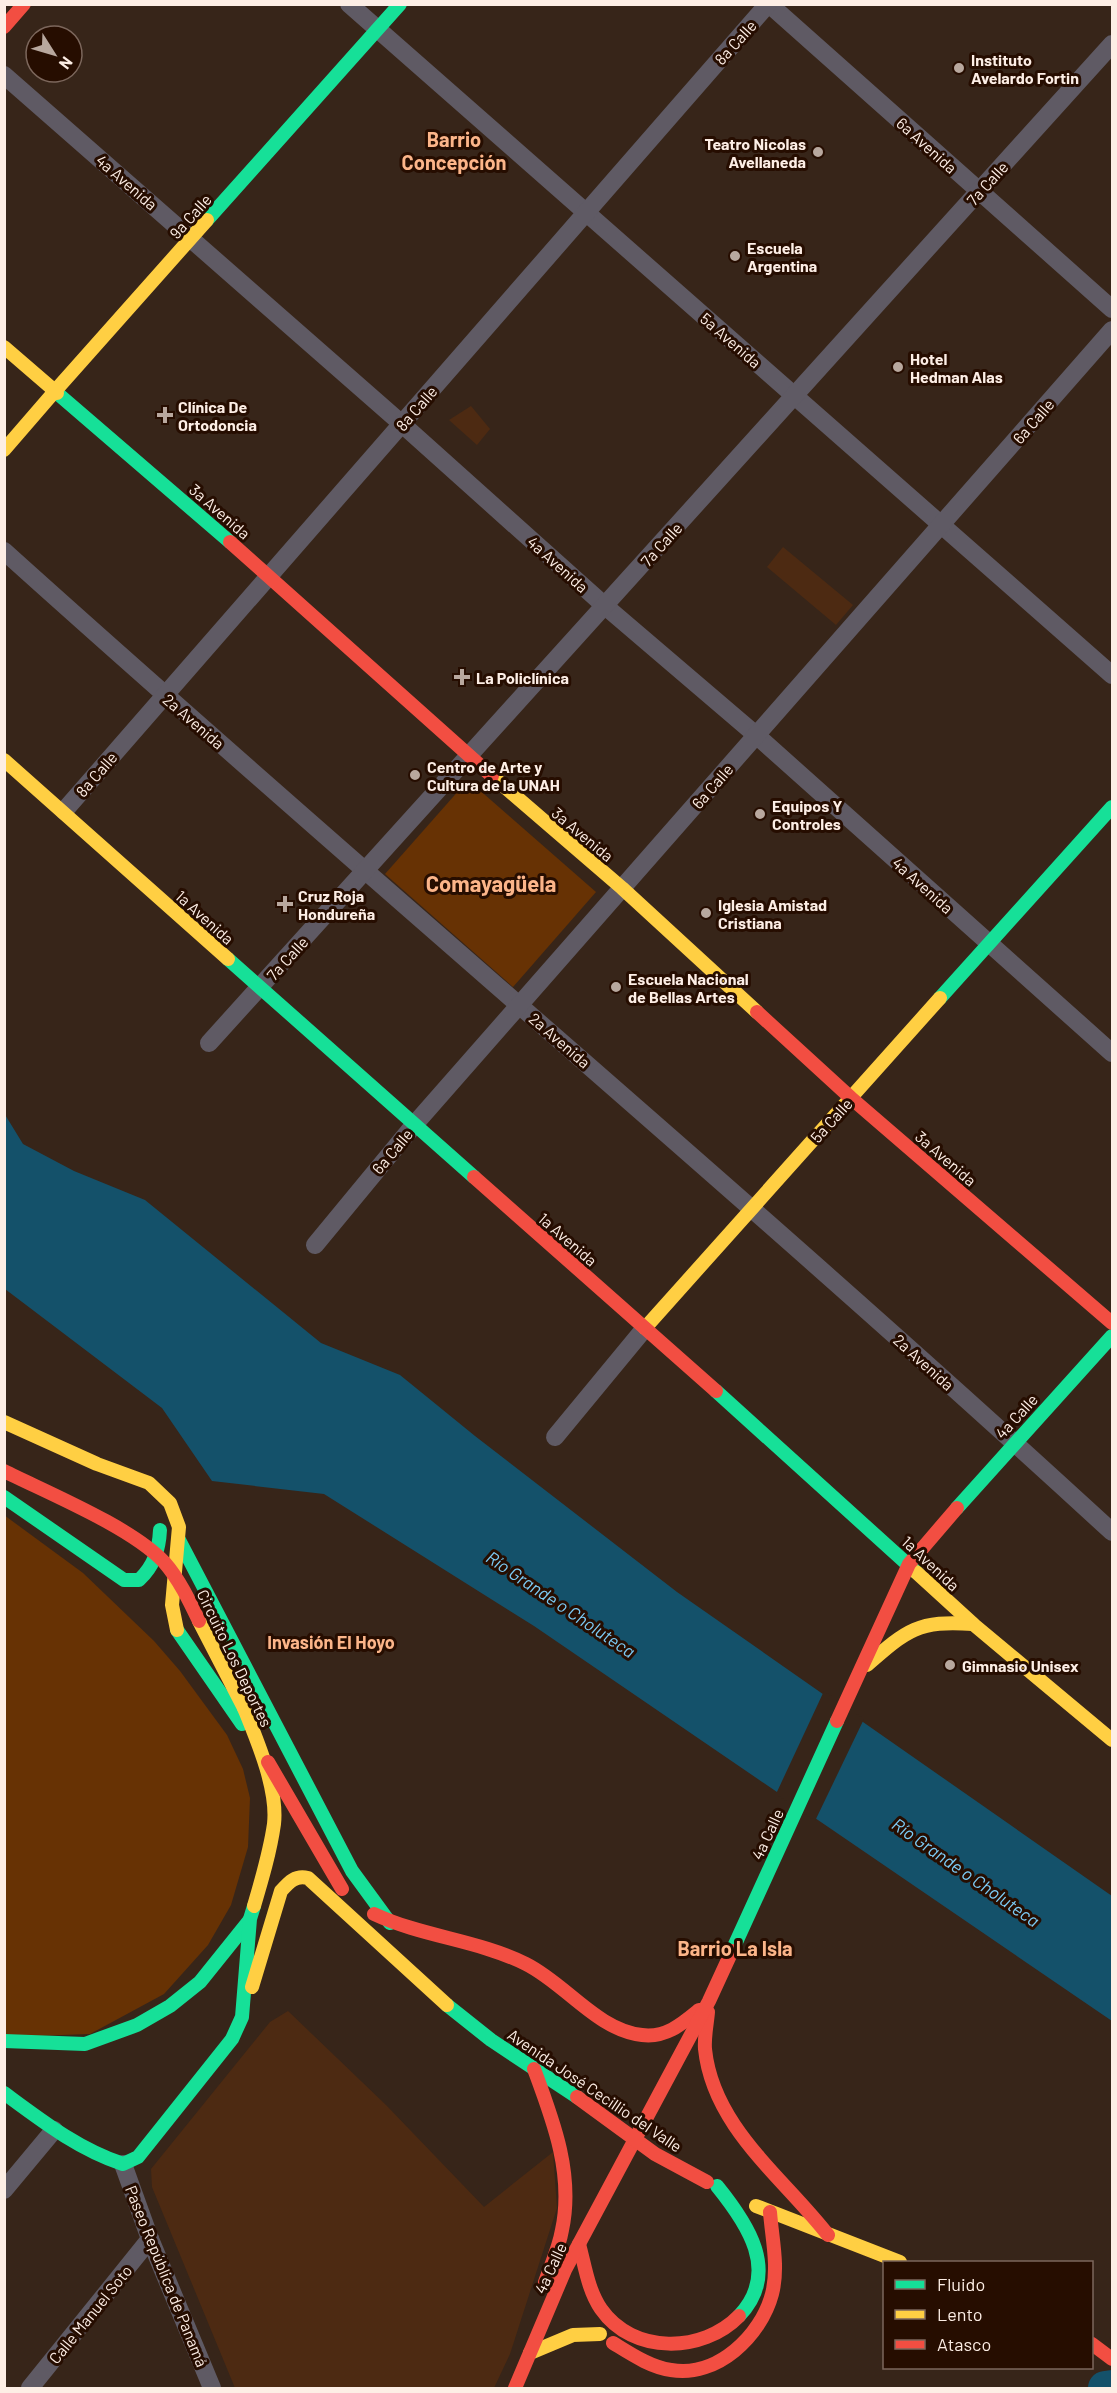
<svg xmlns="http://www.w3.org/2000/svg" width="1117" height="2393" font-family="Barlow,sans-serif">
  <rect width="100%" height="100%" fill="#372519"/>
  <g fill="#4d2a12">
    <polygon points="471,406 490,429 477,445 449,420"/>
    <polygon points="783,547 853,605 836,625 767,567"/>
    <polygon points="288,2011 386,2105 484,2207 553,2152 557,2208 510,2354 494,2388 235,2388 152,2187 151,2169 270,2022"/>
  </g>
  <g fill="#673204">
    <polygon points="468,780 596,892 513,987 385,874"/>
    <polygon points="4,1515 83,1573 154,1641 180,1671 227,1735 243,1769 250,1798 248,1847 231,1905 208,1945 164,1994 90,2034 5,2037"/>
  </g>
  <polygon fill="#14516a" points="4,1113 23,1144 74,1171 145,1200 321,1343 400,1375 475,1436 677,1592 1112,1896 1112,2021 534,1626 324,1494 212,1481 162,1408 5,1289"/>
  <polygon fill="#372519" points="824,1691 864,1719 815,1821 776,1794"/>
  <g fill="none" stroke-linecap="round" stroke-linejoin="round">
    <polyline stroke="#14516a" stroke-width="34" points="1105,2388 1112,2387"/>
    <g stroke="#5f5a64" stroke-width="18">
      <polyline points="349,4 1112,675"/>
      <polyline points="769,4 1112,309"/>
      <polyline points="4,75 402,424 605,606 756,735 1112,1053"/>
      <path d="M4,551C371,882 749,1198 1112,1532"/>
      <polyline points="64,811 768,4"/>
      <polyline points="209,1043 1112,44"/>
      <polyline points="315,1245 414,1125 1112,330"/>
      <polyline points="555,1437 645,1328"/>
      <polyline points="123,2164 150,2239 212,2388"/>
      <polyline points="4,2190 54,2130"/>
      <polyline points="30,2388 150,2239"/>
    </g>
    <g stroke="#16e098" stroke-width="14">
      <polyline points="207,220 400,4"/>
      <polyline points="57,393 230,542"/>
      <polyline points="228,959 474,1177"/>
      <polyline points="940,998 1112,807"/>
      <polyline points="716,1391 916,1572"/>
      <path d="M4,1497L124,1580H139C154,1566 159,1550 160,1530"/>
      <polyline points="957,1508 1112,1336"/>
      <polyline points="179,1540 352,1871 390,1923"/>
      <polyline points="177,1630 242,1724"/>
      <polyline points="732,1951 837,1721"/>
      <polyline points="447,2005 491,2040 577,2097"/>
      <polyline points="4,2041 85,2044 137,2025 170,2006 200,1982 249,1921"/>
      <path d="M4,2093C42,2121 78,2149 123,2164L138,2157L232,2039L242,2017L250,1919L254,1906"/>
      <path d="M717,2186C747,2223 781,2272 739,2316"/>
    </g>
    <g stroke="#ffcf43" stroke-width="14">
      <polyline points="4,347 55,391 4,450"/>
      <polyline points="57,393 55,391 207,220"/>
      <polyline points="4,760 228,959"/>
      <polyline points="492,776 622,888 757,1012"/>
      <polyline points="645,1328 940,998"/>
      <polyline points="4,1422 97,1464 149,1483 170,1503 179,1527 172,1605 177,1630"/>
      <polyline points="916,1572 973,1624 1112,1740"/>
      <path d="M867,1665C907,1630 918,1620 973,1624"/>
      <path d="M244,1708C257,1740 278,1789 274,1824C270,1852 262,1879 254,1906"/>
      <path d="M252,1987L281,1891C289,1882 295,1875 308,1878L447,2005"/>
      <polyline points="756,2206 900,2262"/>
      <polyline points="530,2353 573,2335 600,2334"/>
    </g>
    <g stroke="#f24e42" stroke-width="14">
      <polyline points="4,27 24,4"/>
      <polyline points="230,542 492,776"/>
      <polyline points="757,1012 851,1098 1112,1323"/>
      <polyline points="474,1177 716,1391"/>
      <polyline points="837,1721 909,1564 957,1508"/>
      <polyline points="268,1762 342,1889"/>
      <path d="M374,1914C423,1937 478,1940 526,1964C566,1984 597,2030 642,2035C666,2038 682,2024 699,2010"/>
      <path d="M708,2012C707,2024 704,2037 705,2049C713,2127 783,2177 828,2235"/>
      <path d="M534,2069C553,2120 574,2174 562,2230C559,2248 551,2265 545,2282"/>
      <path d="M579,2244C585,2266 588,2290 601,2309C633,2355 703,2353 739,2316"/>
      <path d="M613,2343C631,2354 650,2367 671,2370C717,2378 761,2336 772,2294C779,2267 772,2239 770,2212"/>
      <polyline points="1092,2344 1112,2359"/>
      <polyline points="515,2388 565,2270 709,2001 732,1951"/>
    </g>
    <polyline stroke="#ffcf43" stroke-width="14" points="199,1621 244,1708"/>
    <g stroke="#f24e42" stroke-width="14">
      <path d="M4,1471C48,1493 131,1527 164,1562C179,1579 189,1600 199,1621"/>
      <polyline points="577,2097 655,2154 707,2182"/>
    </g>
  </g>
  <g fill="#b8a89e" stroke="#260d00" stroke-width="2">
    <circle cx="959" cy="68" r="6"/>
    <circle cx="818" cy="152" r="6"/>
    <circle cx="735" cy="256" r="6"/>
    <circle cx="898" cy="367" r="6"/>
    <path d="M162 406h6v6h6v6h-6v6h-6v-6h-6v-6h6z"/>
    <path d="M459 668h6v6h6v6h-6v6h-6v-6h-6v-6h6z"/>
    <circle cx="415" cy="775" r="6"/>
    <circle cx="760" cy="814" r="6"/>
    <path d="M282 895h6v6h6v6h-6v6h-6v-6h-6v-6h6z"/>
    <circle cx="706" cy="913" r="6"/>
    <circle cx="616" cy="987" r="6"/>
    <circle cx="950" cy="1665" r="6"/>
  </g>
  <g text-anchor="middle" dominant-baseline="central" stroke-width="6" stroke-linejoin="round" paint-order="stroke">
    <g font-size="16" fill="#fdeee5" stroke="#260d00">
      <text transform="translate(735 42) rotate(-48)">8a Calle</text>
      <text transform="translate(927 145) rotate(42)">6a Avenida</text>
      <text transform="translate(127 182) rotate(41)">4a Avenida</text>
      <text transform="translate(987 183) rotate(-48)">7a Calle</text>
      <text transform="translate(190 216) rotate(-48)">9a Calle</text>
      <text transform="translate(731 340) rotate(41)">5a Avenida</text>
      <text transform="translate(416 408) rotate(-49)">8a Calle</text>
      <text transform="translate(1033 421) rotate(-49)">6a Calle</text>
      <text transform="translate(220 511) rotate(41)">3a Avenida</text>
      <text transform="translate(661 544) rotate(-48)">7a Calle</text>
      <text transform="translate(558 564) rotate(42)">4a Avenida</text>
      <text transform="translate(194 721) rotate(41)">2a Avenida</text>
      <text transform="translate(96 774) rotate(-49)">8a Calle</text>
      <text transform="translate(712 786) rotate(-49)">6a Calle</text>
      <text transform="translate(583 834) rotate(40)">3a Avenida</text>
      <text transform="translate(923 885) rotate(42)">4a Avenida</text>
      <text transform="translate(205 917) rotate(42)">1a Avenida</text>
      <text transform="translate(287 958) rotate(-48)">7a Calle</text>
      <text transform="translate(560 1040) rotate(41)">2a Avenida</text>
      <text transform="translate(831 1120) rotate(-48)">5a Calle</text>
      <text transform="translate(392 1151) rotate(-50)">6a Calle</text>
      <text transform="translate(946 1158) rotate(41)">3a Avenida</text>
      <text transform="translate(568 1239) rotate(41)">1a Avenida</text>
      <text transform="translate(924 1362) rotate(42)">2a Avenida</text>
      <text transform="translate(1016 1416) rotate(-48)">4a Calle</text>
      <text transform="translate(931 1563) rotate(43)">1a Avenida</text>
      <text transform="translate(235 1658) rotate(64)">Circuito Los Deportes</text>
      <text transform="translate(767 1834) rotate(-65)">4a Calle</text>
      <text transform="translate(595 2090) rotate(34)">Avenida José Cecillio del Valle</text>
      <text transform="translate(550 2268) rotate(-65)">4a Calle</text>
      <text transform="translate(167 2276) rotate(68)">Paseo República de Panamá</text>
      <text transform="translate(90 2314) rotate(-51)">Calle Manuel Soto</text>
    </g>
    <g font-size="16" font-weight="bold" fill="#fdeee5" stroke="#260d00" text-anchor="start">
      <text x="971" y="59">Instituto<tspan x="971" dy="18">Avelardo Fortin</tspan></text>
      <text x="806" y="143" text-anchor="end">Teatro Nicolas<tspan x="806" dy="18">Avellaneda</tspan></text>
      <text x="747" y="247">Escuela<tspan x="747" dy="18">Argentina</tspan></text>
      <text x="910" y="358">Hotel<tspan x="910" dy="18">Hedman Alas</tspan></text>
      <text x="178" y="406">Clínica De<tspan x="178" dy="18">Ortodoncia</tspan></text>
      <text x="476" y="677">La Policlínica</text>
      <text x="427" y="766">Centro de Arte y<tspan x="427" dy="18">Cultura de la UNAH</tspan></text>
      <text x="772" y="805">Equipos Y<tspan x="772" dy="18">Controles</tspan></text>
      <text x="298" y="895">Cruz Roja<tspan x="298" dy="18">Hondureña</tspan></text>
      <text x="718" y="904">Iglesia Amistad<tspan x="718" dy="18">Cristiana</tspan></text>
      <text x="628" y="978">Escuela Nacional<tspan x="628" dy="18">de Bellas Artes</tspan></text>
      <text x="962" y="1665">Gimnasio Unisex</text>
    </g>
    <g font-size="18" font-style="italic" fill="#7cccf6" stroke="#260d00">
      <text transform="translate(561 1604) rotate(34)">Río Grande o Choluteca</text>
      <text transform="translate(966 1872) rotate(35)">Río Grande o Choluteca</text>
    </g>
    <g font-size="18" font-weight="bold" fill="#fcb589" stroke="#260d00">
      <text x="331" y="1642">Invasión El Hoyo</text>
    </g>
    <g font-size="20" font-weight="bold" fill="#fcb589" stroke="#260d00">
      <text x="454" y="139">Barrio<tspan x="454" dy="23">Concepción</tspan></text>
      <text x="735" y="1948">Barrio La Isla</text>
    </g>
    <g font-size="22" font-weight="bold" fill="#fcb589" stroke="#260d00">
      <text x="491" y="883">Comayagüela</text>
    </g>
  </g>
  <rect width="1117" height="2393" fill="none" stroke="#fdeee5" stroke-width="12"/>
  <rect x="883" y="2261" width="210" height="108" fill="#260d00" stroke="#7c675c" stroke-width="1.5"/>
  <rect x="895" y="2280" width="30" height="9" fill="#16e098" stroke="#7c675c" stroke-width="1.5"/>
  <text x="937" y="2291" font-size="18" fill="#fdeee5">Fluido</text>
  <rect x="895" y="2310" width="30" height="9" fill="#ffcf43" stroke="#7c675c" stroke-width="1.5"/>
  <text x="937" y="2321" font-size="18" fill="#fdeee5">Lento</text>
  <rect x="895" y="2340" width="30" height="9" fill="#f24e42" stroke="#7c675c" stroke-width="1.5"/>
  <text x="937" y="2351" font-size="18" fill="#fdeee5">Atasco</text>
  <g transform="translate(54 54) rotate(127)"><circle r="28" fill="#260d00" stroke="#7c675c" stroke-width="1.5"/>
  <path d="M0-4.5L10 22L0 15L-10 22Z" fill="#b8a89e"/>
  <text y="-9" font-size="16" font-weight="bold" text-anchor="middle" fill="#fdeee5">N</text>
  </g>
</svg>
